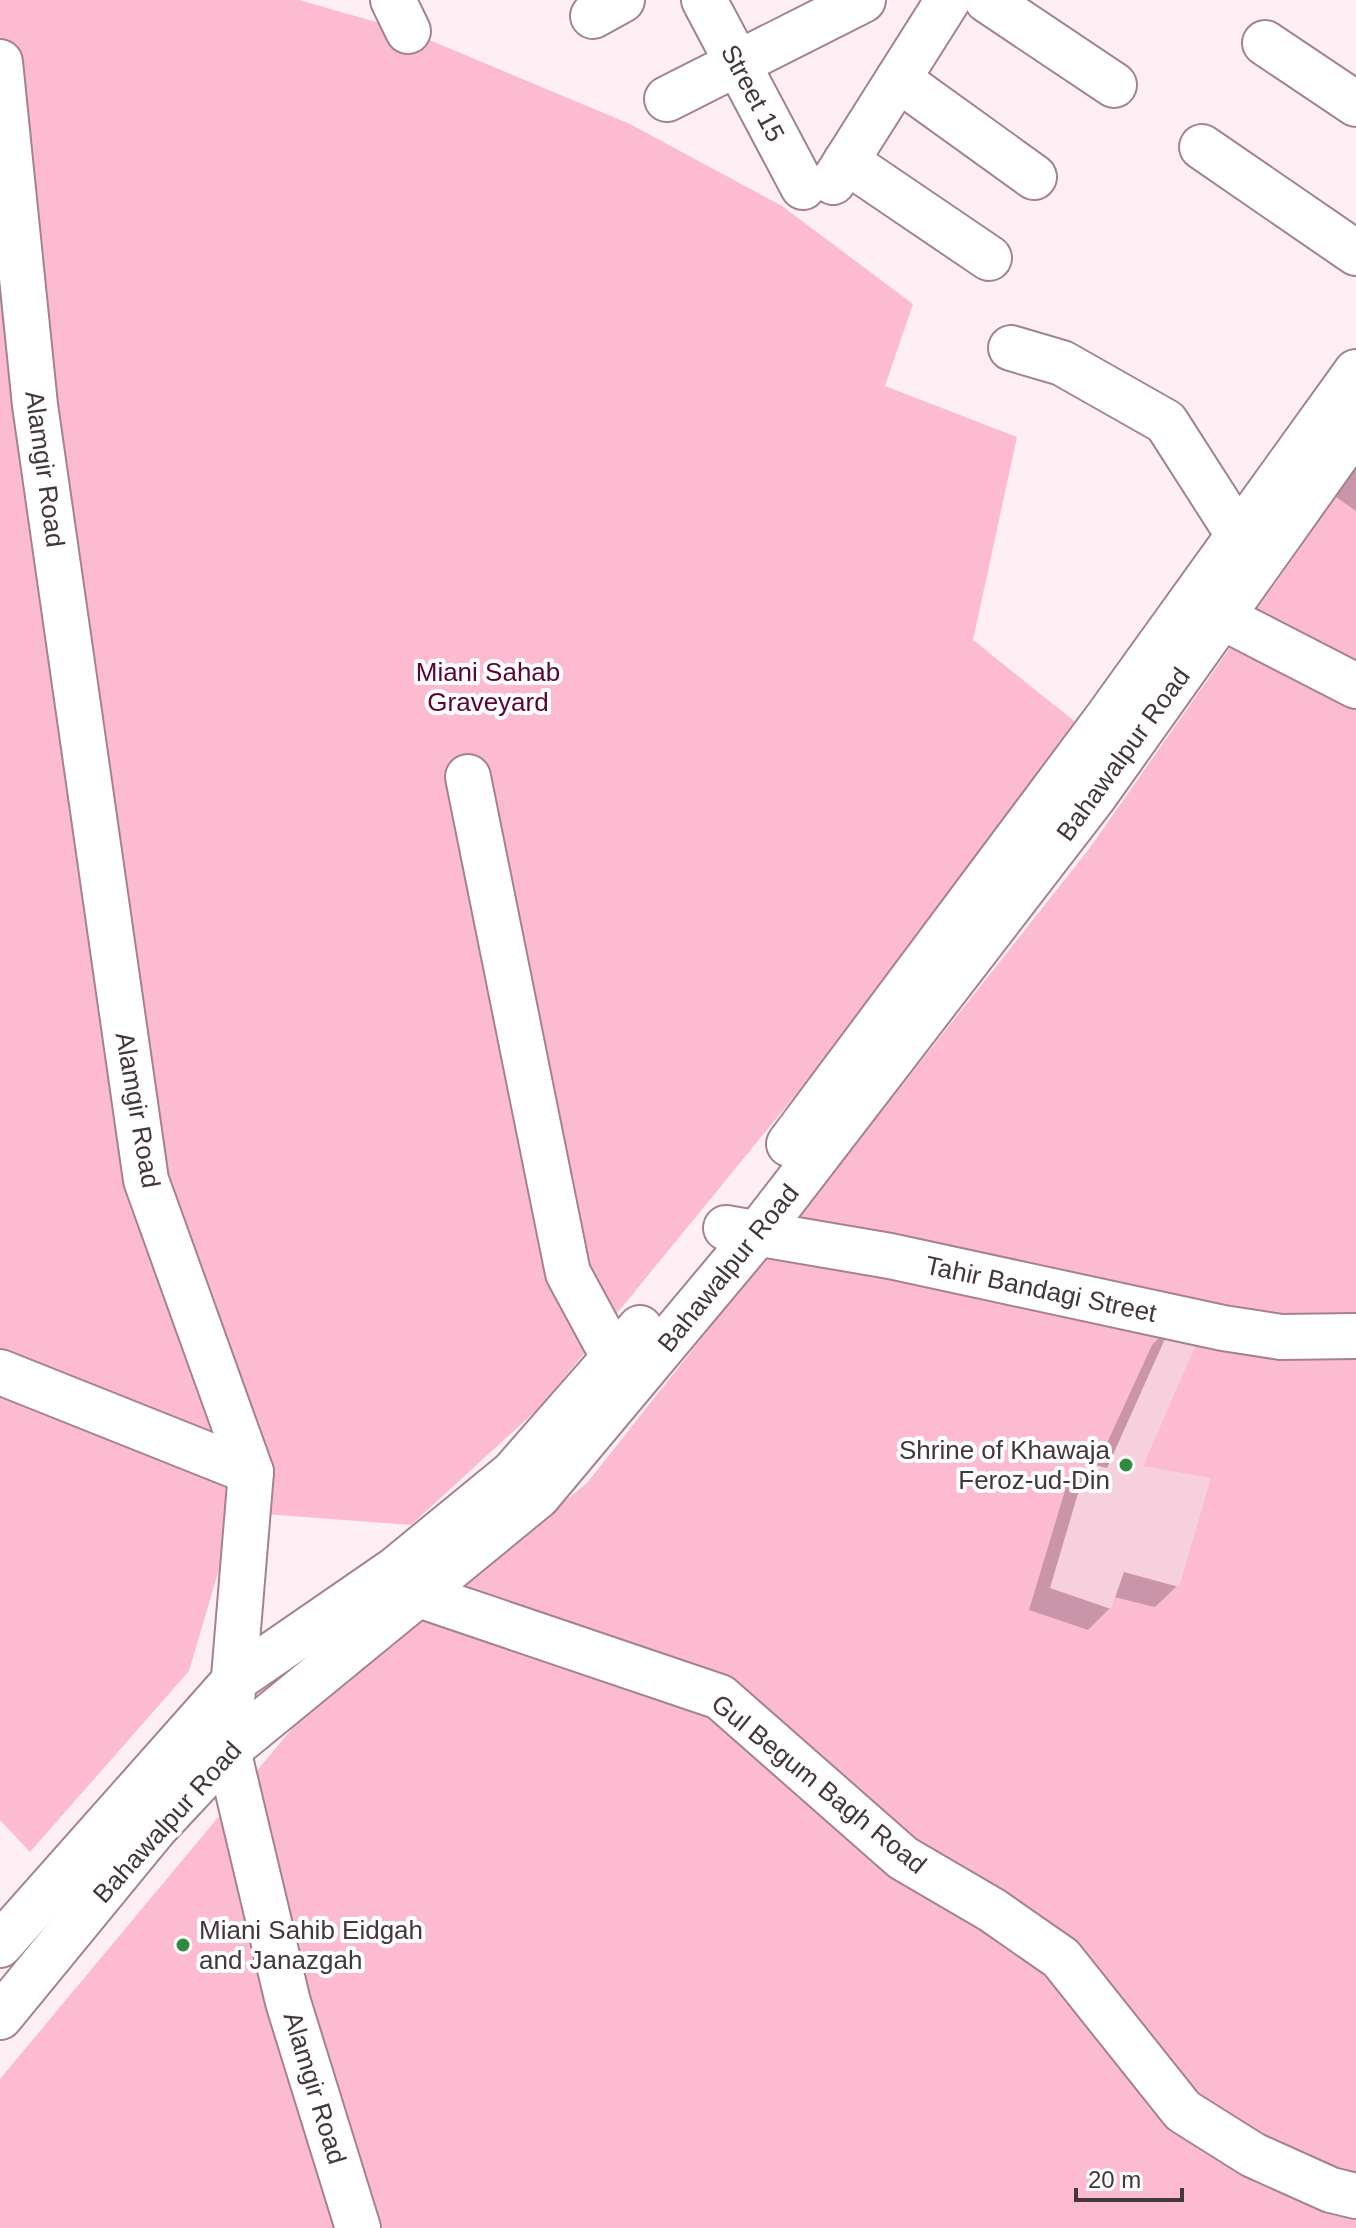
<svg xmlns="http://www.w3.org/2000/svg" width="1356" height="2228" font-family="Arial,sans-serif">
  <rect width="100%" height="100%" fill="#feeff4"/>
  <g fill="#fdbbd2">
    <polygon points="0,0 299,0 408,31 630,124 782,206 913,304 885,386 1017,437 973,640 1078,724 887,983 542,1405 411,1525 236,1512 189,1671 30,1852 0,1820"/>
    <polygon points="1356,468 1356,2228 0,2228 0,2079 305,1713 587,1483 1089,849"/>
  </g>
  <g fill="#0003">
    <polygon points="1356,429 1356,511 1316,483"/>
    <polygon points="1174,1323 1140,1468 1177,1586 1155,1607 1114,1597 1110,1608 1088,1630 1029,1610 1066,1487 1088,1465 1096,1467 1152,1345"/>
  </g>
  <polygon fill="#f6d1dd" points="1173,1321 1203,1328 1143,1466 1211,1478 1179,1587 1124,1572 1111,1609 1050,1588 1087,1463 1107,1468"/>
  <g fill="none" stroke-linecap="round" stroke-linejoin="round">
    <g stroke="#a4838e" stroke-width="48">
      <g id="minor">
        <polyline points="393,0 408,31"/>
        <polyline points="704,0 803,187"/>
        <polyline points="987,0 1114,85"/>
        <polyline points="593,16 622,0"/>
        <polyline points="1265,43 1356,104"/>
        <polyline points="0,62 35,405 146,1180 251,1472 228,1750 288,2002 358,2228"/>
        <polyline points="898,79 1034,177"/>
        <polyline points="667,99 863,0"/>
        <polyline points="1202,147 1356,253"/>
        <polyline points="846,161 989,258"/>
        <polyline points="833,182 948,0"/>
        <polyline points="1011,348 1062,363 1166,422 1239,536"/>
        <polyline points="1222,617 1356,686"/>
        <polyline points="468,777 568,1273 614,1358"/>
        <polyline points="726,1228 890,1256 1223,1328 1281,1337 1356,1336"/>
        <polyline points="0,1372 251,1472"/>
        <polyline points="419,1595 720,1697 903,1858 992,1910 1061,1958 1183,2111 1253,2155 1331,2190 1356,2196"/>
      </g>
    </g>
    <g stroke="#a4838e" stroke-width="48">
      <g id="major">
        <polyline points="789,1144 1107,718 1356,372"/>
        <polyline points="0,1945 235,1680 396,1569 513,1473 640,1328"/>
        <polyline points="0,2017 155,1828 228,1750 538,1496 758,1233 1095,795 1356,428"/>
      </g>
    </g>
    <use href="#minor" stroke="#fff" stroke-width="44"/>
    <use href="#major" stroke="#fff" stroke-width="44"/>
  </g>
  <g fill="#2f8c3e" stroke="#fff" stroke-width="3">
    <circle cx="1126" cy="1465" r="8"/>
    <circle cx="183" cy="1945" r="8"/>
  </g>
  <g text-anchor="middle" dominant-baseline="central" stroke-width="8" stroke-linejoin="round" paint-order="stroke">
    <g font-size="26" fill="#44363b" stroke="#fff">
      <text transform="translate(753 93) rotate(62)">Street 15</text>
      <text transform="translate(45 469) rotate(82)">Alamgir Road</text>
      <text transform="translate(1123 754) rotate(-54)">Bahawalpur Road</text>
      <text transform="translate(138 1110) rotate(80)">Alamgir Road</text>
      <text transform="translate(728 1268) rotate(-51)">Bahawalpur Road</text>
      <text transform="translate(1041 1289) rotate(12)">Tahir Bandagi Street</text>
      <text transform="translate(819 1784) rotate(39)">Gul Begum Bagh Road</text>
      <text transform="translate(167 1822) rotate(-48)">Bahawalpur Road</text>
      <text transform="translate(315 2088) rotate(73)">Alamgir Road</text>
    </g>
    <g font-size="26" fill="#5d0333" stroke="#fff">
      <text x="488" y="672">Miani Sahab<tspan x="488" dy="30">Graveyard</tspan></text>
    </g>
    <g font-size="26" fill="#44363b" stroke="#fff" text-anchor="end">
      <text x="1110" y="1450">Shrine of Khawaja<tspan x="1110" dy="30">Feroz-ud-Din</tspan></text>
      <text x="199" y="1930" text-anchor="start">Miani Sahib Eidgah<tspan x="199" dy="30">and Janazgah</tspan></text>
    </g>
  </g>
  <path d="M1076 2188v12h106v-12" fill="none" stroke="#44363b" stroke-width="4"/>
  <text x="1088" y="2188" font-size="24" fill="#44363b" stroke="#ffffff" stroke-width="6" paint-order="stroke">20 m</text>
</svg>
